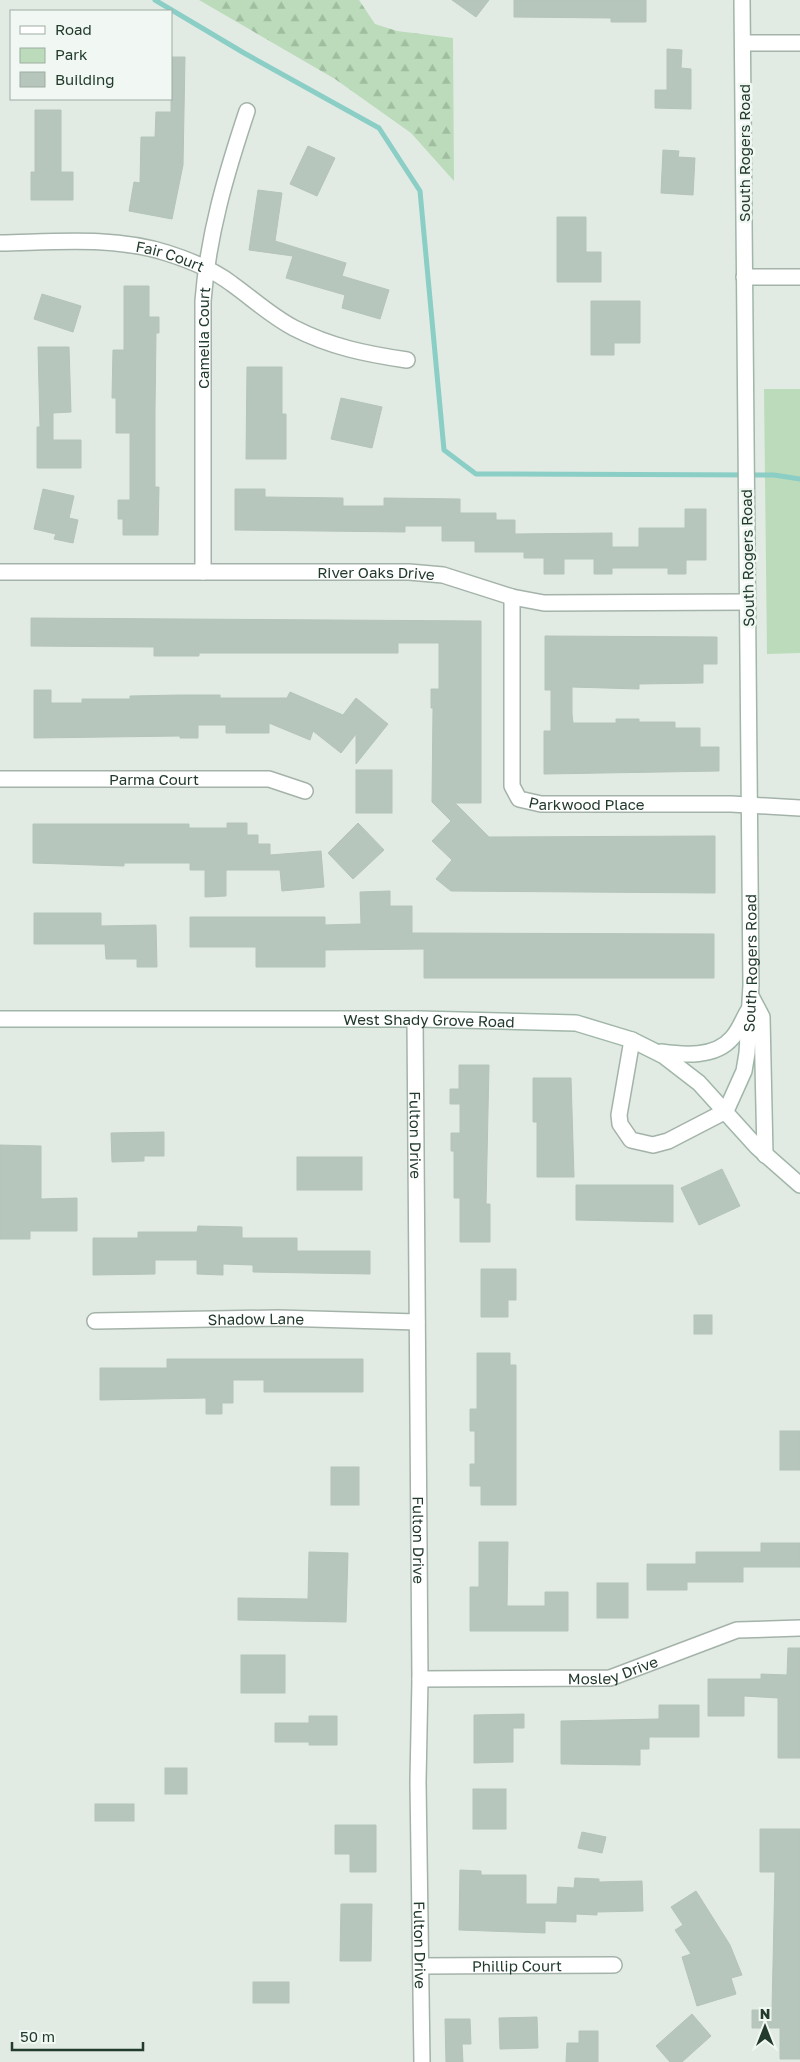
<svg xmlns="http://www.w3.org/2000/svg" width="800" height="2062" font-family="'Golos Text',sans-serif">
  <defs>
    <pattern id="forest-firs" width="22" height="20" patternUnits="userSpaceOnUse" patternTransform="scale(1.25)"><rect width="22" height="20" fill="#bbdbba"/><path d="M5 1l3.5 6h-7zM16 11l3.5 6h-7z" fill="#a0bda0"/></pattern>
  </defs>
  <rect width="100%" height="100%" fill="#e1ebe4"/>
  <polygon fill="url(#forest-firs)" points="199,0 359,0 375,24 397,31 453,38 454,181 411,133 335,79"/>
  <polygon fill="#bbdbba" points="764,389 800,389 800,653 767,654"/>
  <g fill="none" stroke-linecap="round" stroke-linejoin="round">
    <polyline stroke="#8bcec6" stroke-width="5" points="155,0 244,53 379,128 420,191 444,450 476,474 774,475 800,479"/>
  </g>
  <g fill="#b6c6bc" stroke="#b4c4b9">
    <polygon points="452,0 489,0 476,17"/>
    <polygon points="514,0 646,0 646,22 611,22 611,18 514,17"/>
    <polygon points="667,49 682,50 681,68 691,69 691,109 655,108 655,90 667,90"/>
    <polygon points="171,57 185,57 183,165 172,219 129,211 134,182 140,183 141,137 155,137 156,112 171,112"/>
    <polygon points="35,110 61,110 61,172 73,172 73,200 31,200 31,172 35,172"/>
    <polygon points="308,146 335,158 317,196 290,184"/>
    <polygon points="663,150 679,151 678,157 695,158 693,195 661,193"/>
    <polygon points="258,190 282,193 275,241 346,263 342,276 389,290 380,319 342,308 345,295 286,278 293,256 249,250"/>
    <polygon points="557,217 586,217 586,252 601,252 601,282 557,282"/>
    <polygon points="124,286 149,286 149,317 159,317 159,333 156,333 155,410 155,487 159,487 158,535 123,535 123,519 118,519 118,500 130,500 130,433 116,433 116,398 112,398 113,350 124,350"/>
    <polygon points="42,294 81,306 73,332 34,319"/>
    <polygon points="591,301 640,301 640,343 614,343 614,355 591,355"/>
    <polygon points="38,347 69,347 71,412 53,413 53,440 81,440 81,468 37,468 37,427 40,427"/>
    <polygon points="247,367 282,367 282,414 286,414 286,459 246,459"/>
    <polygon points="341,398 382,407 372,448 331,439"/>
    <polygon points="43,489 74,496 69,518 78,520 73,543 54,539 56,534 34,529"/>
    <polygon points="235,489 265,489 265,497 343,498 343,506 384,506 384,498 460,499 460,513 496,513 496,520 515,520 515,534 612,533 612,547 639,547 639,528 685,528 685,509 706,509 706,560 686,560 686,574 668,574 668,568 612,568 612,574 594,574 594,559 564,559 564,574 544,574 544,558 524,558 524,552 475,552 475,541 442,541 442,526 405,526 405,532 235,530"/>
    <polygon points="31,618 481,621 481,803 455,803 489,837 715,836 715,893 451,891 436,879 452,860 432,841 451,821 432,802 433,708 431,708 431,689 439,689 439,643 398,643 398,653 199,653 199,656 154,656 154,647 31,646"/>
    <polygon points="545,636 717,637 717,664 703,664 703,683 639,684 639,689 572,687 572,714 573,723 616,723 616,719 639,719 639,722 675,722 675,728 700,728 700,747 719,747 719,771 544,774 544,731 551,731 551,690 545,690"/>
    <polygon points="34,690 51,690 51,703 82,703 82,699 130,699 130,696 180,695 220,695 220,698 287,698 290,692 343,715 356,698 388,724 356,764 356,734 341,753 313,731 310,740 269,723 269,733 226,733 226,725 198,725 198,738 180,738 180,736 34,738"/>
    <rect x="356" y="770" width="36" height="43"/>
    <polygon points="227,823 247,823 247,835 258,835 258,844 270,844 270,855 321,851 324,887 282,891 280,870 226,870 226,896 205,897 205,870 190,870 190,863 124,863 124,866 33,863 33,824 189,824 189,828 227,828"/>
    <polygon points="358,823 384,850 353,879 328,853"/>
    <polygon points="390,891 390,906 412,906 412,933 714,934 714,978 424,978 424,949 325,950 325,967 256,967 256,947 190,947 190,917 325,917 325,925 361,924 360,892"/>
    <polygon points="34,913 101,913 101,926 156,925 157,967 137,967 137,959 106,959 105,944 34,944"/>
    <polygon points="459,1065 489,1065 486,1204 490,1204 490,1242 460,1242 460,1198 454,1198 454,1151 451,1151 451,1133 460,1133 460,1104 450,1104 450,1089 459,1089"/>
    <polygon points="533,1078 571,1078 574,1177 537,1177 537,1122 533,1122"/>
    <polygon points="164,1132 164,1156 144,1156 144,1161 112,1162 111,1133"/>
    <polygon points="0,1145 41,1146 41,1199 77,1198 77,1231 30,1231 30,1239 0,1239"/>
    <rect x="297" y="1157" width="65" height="33"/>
    <polygon points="722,1169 740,1206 699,1225 681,1188"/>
    <polygon points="576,1185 673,1185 673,1222 576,1220"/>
    <polygon points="198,1226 242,1227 242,1238 297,1238 297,1251 370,1251 370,1274 253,1272 253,1265 223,1264 223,1275 197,1274 197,1260 155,1260 155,1274 93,1275 93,1238 138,1238 138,1232 197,1232"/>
    <polygon points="481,1269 516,1269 516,1300 508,1300 508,1317 481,1317"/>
    <rect x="694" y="1315" width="18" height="19"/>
    <polygon points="477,1353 510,1353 510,1365 516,1365 516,1505 481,1505 481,1486 470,1486 470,1464 475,1464 475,1431 470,1431 470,1409 477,1409"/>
    <polygon points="167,1359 363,1359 363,1392 264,1392 264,1380 233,1380 233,1403 222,1403 222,1414 206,1414 206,1398 100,1400 100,1368 167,1368"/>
    <rect x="780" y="1431" width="20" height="39"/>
    <rect x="331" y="1467" width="28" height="38"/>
    <polygon points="479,1542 508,1542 507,1606 545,1606 545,1592 568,1592 568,1631 470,1631 470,1587 479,1587"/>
    <polygon points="761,1543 800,1543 800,1567 743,1567 743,1582 687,1582 687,1590 647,1590 647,1564 696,1564 696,1552 761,1552"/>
    <polygon points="309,1552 348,1553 346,1622 238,1620 238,1598 308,1599"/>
    <rect x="597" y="1583" width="31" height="35"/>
    <polygon points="788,1648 800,1648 800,1758 778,1758 778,1698 744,1696 744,1716 708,1716 708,1679 761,1679 761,1674 787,1675"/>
    <rect x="241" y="1655" width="44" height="38"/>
    <polygon points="659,1705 699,1705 699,1737 649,1737 649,1749 640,1749 640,1765 561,1764 561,1721 659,1719"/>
    <polygon points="524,1714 524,1728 513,1728 513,1762 474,1763 474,1715"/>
    <polygon points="309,1716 337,1716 337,1745 309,1745 309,1742 275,1742 275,1723 309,1723"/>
    <rect x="165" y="1768" width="22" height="26"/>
    <rect x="473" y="1789" width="33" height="40"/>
    <rect x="95" y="1804" width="39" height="17"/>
    <polygon points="335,1825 376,1825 376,1872 350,1872 350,1854 335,1854"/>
    <polygon points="760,1829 800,1829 800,2059 780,2059 780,2028 752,2028 752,2010 772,2010 775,1872 760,1872"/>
    <polygon points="582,1832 606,1837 602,1853 578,1848"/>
    <polygon points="460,1870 481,1871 481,1875 526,1875 526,1904 557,1904 558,1887 574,1888 575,1878 599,1879 599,1882 642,1881 643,1911 597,1912 597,1915 576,1914 576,1922 545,1921 545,1933 459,1930"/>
    <polygon points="696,1891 730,1945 742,1975 731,1978 736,1994 697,2006 682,1957 691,1954 675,1930 683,1925 671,1907"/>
    <polygon points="341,1904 372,1904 371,1961 340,1961"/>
    <rect x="253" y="1982" width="36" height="21"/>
    <polygon points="692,2014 711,2036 682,2062 670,2062 656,2046"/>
    <polygon points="537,2017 538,2048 500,2049 499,2018"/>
    <polygon points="445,2019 470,2019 471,2044 462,2044 463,2062 446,2062"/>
    <polygon points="579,2031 598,2031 598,2062 566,2062 567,2043 579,2043"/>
  </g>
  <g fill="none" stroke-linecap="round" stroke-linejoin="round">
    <g stroke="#a4b3a9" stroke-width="18">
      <g id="street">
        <polyline points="743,43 800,43"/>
        <path id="s1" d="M0,243C55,242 114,236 167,253C189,260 214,270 232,284C253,299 271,316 294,328C331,347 366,354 407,360"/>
        <polyline points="744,277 800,277"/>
        <path id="s2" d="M0,572H409L443,575L512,597L544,603L747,602"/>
        <path id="s3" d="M203,572V301C208,235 226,174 247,111"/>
        <path id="s4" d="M512,597V786L519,799L541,804H731L800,808"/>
        <path id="s5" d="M0,779H269L305,791"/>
        <path id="s6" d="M415,1019L420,1679L418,1782L422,2062"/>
        <polyline points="632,1040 619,1115 620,1124 631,1140 653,1145 668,1141 726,1111"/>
        <path id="s7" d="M95,1321L278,1318L417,1322"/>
        <path id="s8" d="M420,1679L610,1678L737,1630L800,1628"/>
        <path id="s9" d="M421,1966L614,1965"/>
      </g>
    </g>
    <g stroke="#a0b6a8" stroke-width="18">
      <g id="secondary">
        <polyline points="751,996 762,1017 765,1155"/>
        <path id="s10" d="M0,1019H420L576,1023L632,1040L664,1056L699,1083L757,1147L800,1185"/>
        <path d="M661,1052C683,1055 715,1058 732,1038C739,1031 743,1019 748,1011"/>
        <path id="s11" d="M726,1111L744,1071L747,1053L751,985L742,0"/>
      </g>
    </g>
    <use href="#street" stroke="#fff" stroke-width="15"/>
    <use href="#secondary" stroke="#fff" stroke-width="15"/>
  </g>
  <g text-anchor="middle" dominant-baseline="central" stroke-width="5" stroke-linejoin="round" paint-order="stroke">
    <g font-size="15" fill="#223b2d" stroke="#f1f8f3">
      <text transform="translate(744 153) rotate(-90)">South Rogers Road</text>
      <text stroke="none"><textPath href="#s1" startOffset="172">Fair Court</textPath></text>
      <text stroke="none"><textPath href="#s3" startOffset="234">Camelia Court</textPath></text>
      <text transform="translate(747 558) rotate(-91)">South Rogers Road</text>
      <text stroke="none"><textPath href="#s2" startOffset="376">River Oaks Drive</textPath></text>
      <text stroke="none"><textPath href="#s5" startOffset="154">Parma Court</textPath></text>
      <text stroke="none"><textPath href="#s4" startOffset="272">Parkwood Place</textPath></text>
      <text stroke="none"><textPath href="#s11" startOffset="152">South Rogers Road</textPath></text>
      <text stroke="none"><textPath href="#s10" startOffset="429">West Shady Grove Road</textPath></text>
      <text stroke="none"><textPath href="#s6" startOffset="116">Fulton Drive</textPath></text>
      <text stroke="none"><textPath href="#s7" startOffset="161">Shadow Lane</textPath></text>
      <text stroke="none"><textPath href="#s6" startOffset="521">Fulton Drive</textPath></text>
      <text stroke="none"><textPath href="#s8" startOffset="194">Mosley Drive</textPath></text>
      <text stroke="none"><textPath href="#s6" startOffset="926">Fulton Drive</textPath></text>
      <text stroke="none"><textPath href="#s9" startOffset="96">Phillip Court</textPath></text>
    </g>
  </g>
  <rect x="10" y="10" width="162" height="90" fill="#f1f8f3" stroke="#9eaca4"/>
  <rect x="20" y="26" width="25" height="8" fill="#ffffff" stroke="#9eaca4"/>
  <text x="55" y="35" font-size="15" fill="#223b2d">Road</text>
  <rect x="20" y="48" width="25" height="15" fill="#bbdbba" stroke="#9eaca4"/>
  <text x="55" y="60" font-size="15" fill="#223b2d">Park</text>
  <rect x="20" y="72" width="25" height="15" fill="#b6c6bc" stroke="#9eaca4"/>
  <text x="55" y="85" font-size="15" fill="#223b2d">Building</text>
  <g transform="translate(765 2027)" stroke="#f1f8f3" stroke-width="4" paint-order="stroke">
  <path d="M0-4L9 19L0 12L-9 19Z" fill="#223b2d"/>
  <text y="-8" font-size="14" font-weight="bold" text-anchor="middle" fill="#223b2d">N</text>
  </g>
  <path d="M12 2042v8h131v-8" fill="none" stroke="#223b2d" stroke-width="2.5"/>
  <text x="20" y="2042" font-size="15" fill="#223b2d" stroke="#f1f8f3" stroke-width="4" paint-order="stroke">50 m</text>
</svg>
